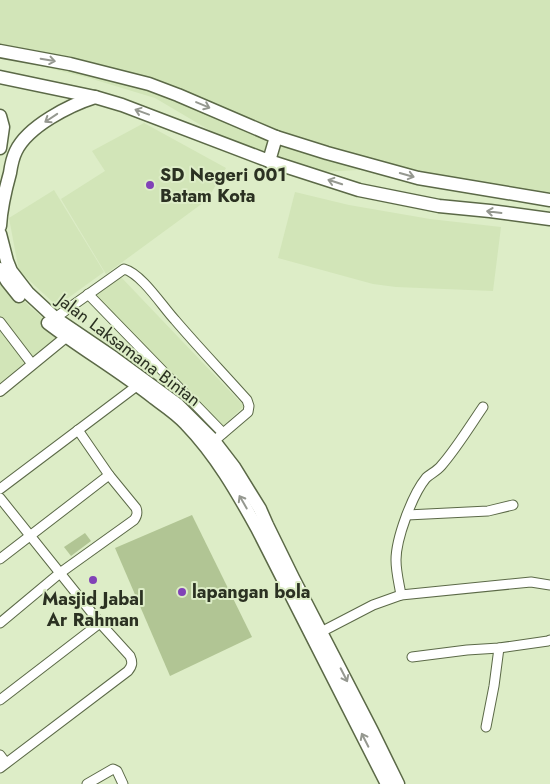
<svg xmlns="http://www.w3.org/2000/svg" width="550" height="784" font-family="Jost,sans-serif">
  <rect width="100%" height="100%" fill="#ddedc7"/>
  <g fill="#d2e5b8">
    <polygon points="0,0 550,0 550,199 375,169 321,172 216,134 155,98 89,78 0,56"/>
    <polygon points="144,123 226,168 207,200 106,274 61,199 105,171 92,151"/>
    <polygon points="54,190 104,272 57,306 19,271 9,218"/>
    <polygon points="295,192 349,205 430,219 501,227 493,291 396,287 373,284 278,258"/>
    <polygon points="0,269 18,294 29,306 66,337 0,391"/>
    <polygon points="119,275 244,406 221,428 96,296"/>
  </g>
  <g fill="#b1c594">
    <polygon points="192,515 252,637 170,676 115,548"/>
    <polygon points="85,533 91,541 71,556 64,547"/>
  </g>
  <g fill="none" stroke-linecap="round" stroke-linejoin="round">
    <g stroke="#5b6947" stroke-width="11">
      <g id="minor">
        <polyline points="88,294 223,433"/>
        <path d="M55,318L124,269C142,274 162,306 175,320C198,347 223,373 247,400L249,406L248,412L214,441"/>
        <polyline points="0,322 32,364"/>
        <polyline points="0,489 138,385"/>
        <path d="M0,498L100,623L130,656C133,663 132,666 128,671L0,768"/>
        <polyline points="407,515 488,511 513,505"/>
        <polyline points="0,559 109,475"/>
        <path d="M401,595C399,583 396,572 396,560C396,539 412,495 426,478C430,474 437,471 441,466C456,449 470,426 483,407"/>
        <path d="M0,623L60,573L134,520C137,516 138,513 136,508L109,475L78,430"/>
        <polyline points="321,632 373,605 401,595 531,582 550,585"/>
        <polyline points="412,657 467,650 499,648 548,641 550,640"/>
        <polyline points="0,700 100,623"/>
        <polyline points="486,727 494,686 499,648"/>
        <polyline points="0,755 6,763"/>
        <polyline points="87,784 113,769 117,771 123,784"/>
      </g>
    </g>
    <g stroke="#5b6947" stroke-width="12">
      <polyline id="tertiary" points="0,391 66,337"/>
    </g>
    <g stroke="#5b6947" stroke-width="15">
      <g id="secondary">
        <polyline points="0,51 70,64 149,84 178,95 276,137 327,153 418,178 550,200"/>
        <polyline points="0,77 95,97 122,105 269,161 359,190 439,206 490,211 550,219"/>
        <polyline points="0,116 3,127 0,148"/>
        <polyline points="269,161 276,137"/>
        <path d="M0,226C1,208 5,191 10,173C11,166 13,157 16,151C28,126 70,105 95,97"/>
        <polyline points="0,234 7,261 11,271 28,293 55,318 114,358 177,404 214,441 234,467 260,509 267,525 293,578 372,731 398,784"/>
        <polyline points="0,269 7,281 19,296"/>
        <path d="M48,323C82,349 120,371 154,398C165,406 177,414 186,424C216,455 237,492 257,528L387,784"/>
      </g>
    </g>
    <use href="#minor" stroke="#fff" stroke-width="9"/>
    <use href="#tertiary" stroke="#fff" stroke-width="10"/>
    <use href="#secondary" stroke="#fff" stroke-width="12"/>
  </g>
  <defs><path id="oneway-shaft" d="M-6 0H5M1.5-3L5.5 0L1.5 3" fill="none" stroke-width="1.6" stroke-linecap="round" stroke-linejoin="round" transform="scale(1.25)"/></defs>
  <g stroke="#959890">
    <use href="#oneway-shaft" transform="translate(48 60) rotate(10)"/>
    <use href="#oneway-shaft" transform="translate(203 105) rotate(23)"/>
    <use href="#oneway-shaft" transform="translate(142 112) rotate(-160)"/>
    <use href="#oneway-shaft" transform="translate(51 118) rotate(146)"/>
    <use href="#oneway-shaft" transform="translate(407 175) rotate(16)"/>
    <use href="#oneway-shaft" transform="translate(335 182) rotate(-162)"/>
    <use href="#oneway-shaft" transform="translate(494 212) rotate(-173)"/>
    <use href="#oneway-shaft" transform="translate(243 502) rotate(-120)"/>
    <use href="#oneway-shaft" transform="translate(344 675) rotate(63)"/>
    <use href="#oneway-shaft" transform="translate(365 740) rotate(-117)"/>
  </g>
  <g fill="#8142b7" stroke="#ddedc7" stroke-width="2">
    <circle cx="150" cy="185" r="5"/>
    <circle cx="93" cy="580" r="5"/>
    <circle cx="182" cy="592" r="5"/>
  </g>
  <g text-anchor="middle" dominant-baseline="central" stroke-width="4" stroke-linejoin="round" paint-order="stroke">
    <g font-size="18" font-weight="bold" fill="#2b3122" stroke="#ddedc7" text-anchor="start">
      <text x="160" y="175">SD Negeri 001<tspan x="160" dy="21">Batam Kota</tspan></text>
      <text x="192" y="592">lapangan bola</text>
      <text x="93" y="599" text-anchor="middle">Masjid Jabal<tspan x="93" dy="21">Ar Rahman</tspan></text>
    </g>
    <g font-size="18" fill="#2b3122" stroke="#ddedc7">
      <text transform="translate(129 350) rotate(37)">Jalan Laksamana Bintan</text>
    </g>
  </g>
</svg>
